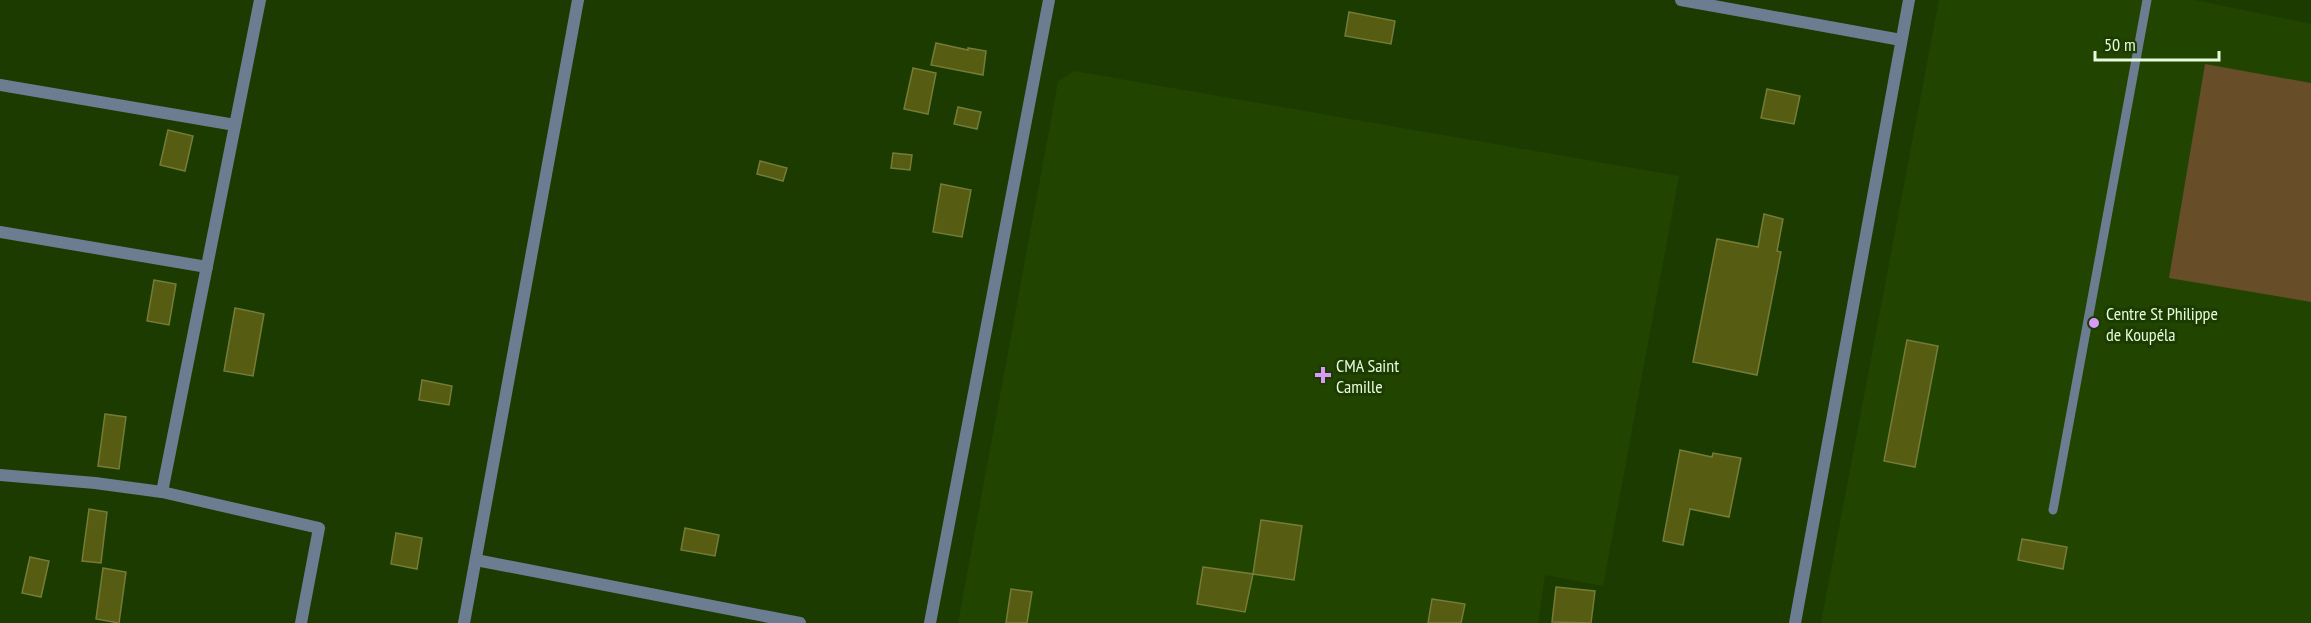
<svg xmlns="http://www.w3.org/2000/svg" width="2311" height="623" font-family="'PT Sans Narrow',sans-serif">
  <rect width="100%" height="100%" fill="#1b3b00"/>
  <g fill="#214500">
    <polygon points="1939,0 2195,0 2311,24 2311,623 1821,623"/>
    <polygon points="1074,71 1679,176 1603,586 1545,575 1538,623 958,623 1058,82"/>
  </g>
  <polygon fill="#674d28" points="2205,64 2311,83 2311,302 2169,278"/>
  <g fill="#565c12" stroke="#757c37" stroke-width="1.5">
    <polygon points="1349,12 1395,21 1391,44 1345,36"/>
    <polygon points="936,43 968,50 968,48 986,51 983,75 931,65"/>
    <polygon points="913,68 936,73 928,114 904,109"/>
    <polygon points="1767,89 1800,96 1794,124 1761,118"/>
    <polygon points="958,107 981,112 977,129 954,124"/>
    <polygon points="168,130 193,136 185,171 160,165"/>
    <polygon points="893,153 912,155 910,170 891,168"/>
    <polygon points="760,161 787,168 783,181 757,174"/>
    <polygon points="941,184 971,190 962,237 933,232"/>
    <polygon points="1764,214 1783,219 1777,251 1781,252 1757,375 1693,362 1717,239 1758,247"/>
    <polygon points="154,280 176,284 169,325 147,321"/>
    <polygon points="235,308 264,314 253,376 224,371"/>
    <polygon points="1907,340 1938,346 1915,467 1884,461"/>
    <polygon points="422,380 452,386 449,405 419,400"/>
    <polygon points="105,414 126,417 119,469 98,466"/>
    <polygon points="1680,450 1712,457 1713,453 1741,458 1729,517 1690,509 1683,545 1663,541"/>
    <polygon points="89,509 107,512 101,563 82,561"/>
    <polygon points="1261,520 1302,526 1294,580 1253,574"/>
    <polygon points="685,528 719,535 715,556 681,550"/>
    <polygon points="396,533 422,538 417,569 391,564"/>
    <polygon points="2022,539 2067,547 2063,569 2018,560"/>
    <polygon points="30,557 49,561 41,597 22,593"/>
    <polygon points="1203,567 1253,574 1245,612 1197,604"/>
    <polygon points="103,568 126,572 119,623 96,619"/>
    <polygon points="1556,587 1595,591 1591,623 1552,622"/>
    <polygon points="1011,589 1032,592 1027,623 1006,623"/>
    <polygon points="1432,599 1465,604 1461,623 1428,623"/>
  </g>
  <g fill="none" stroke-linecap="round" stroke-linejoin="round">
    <polyline stroke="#6c7d91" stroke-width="9" points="2053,510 2147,0"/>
    <g stroke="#6c7d91" stroke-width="12">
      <polyline points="1681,0 1901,40"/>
      <polyline points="0,85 235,125"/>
      <polyline points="0,232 207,267"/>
      <polyline points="0,475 95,483 162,492 319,528 301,623"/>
      <polyline points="162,492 260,0"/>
      <polyline points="476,560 800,623"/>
      <polyline points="464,623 578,0"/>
      <polyline points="930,623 1049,0"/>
      <polyline points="1795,623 1909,0"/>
    </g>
  </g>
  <g fill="#d99af7" stroke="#1b3b00" stroke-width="2">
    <circle cx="2094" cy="323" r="6"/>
    <path d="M1320 366h6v6h6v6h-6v6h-6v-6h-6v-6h6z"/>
  </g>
  <g text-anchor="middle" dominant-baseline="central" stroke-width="6" stroke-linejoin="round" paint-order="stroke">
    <g font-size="18" fill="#e7fbdc" stroke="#1b3b00" text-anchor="start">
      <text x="2106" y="313">Centre St Philippe<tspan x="2106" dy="21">de Koupéla</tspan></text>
      <text x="1336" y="365">CMA Saint<tspan x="1336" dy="21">Camille</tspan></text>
    </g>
  </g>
  <path d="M2095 51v9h124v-9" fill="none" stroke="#e7fbdc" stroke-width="3"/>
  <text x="2104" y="51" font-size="18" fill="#e7fbdc" stroke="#1b3b00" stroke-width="4.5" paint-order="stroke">50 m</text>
</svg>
